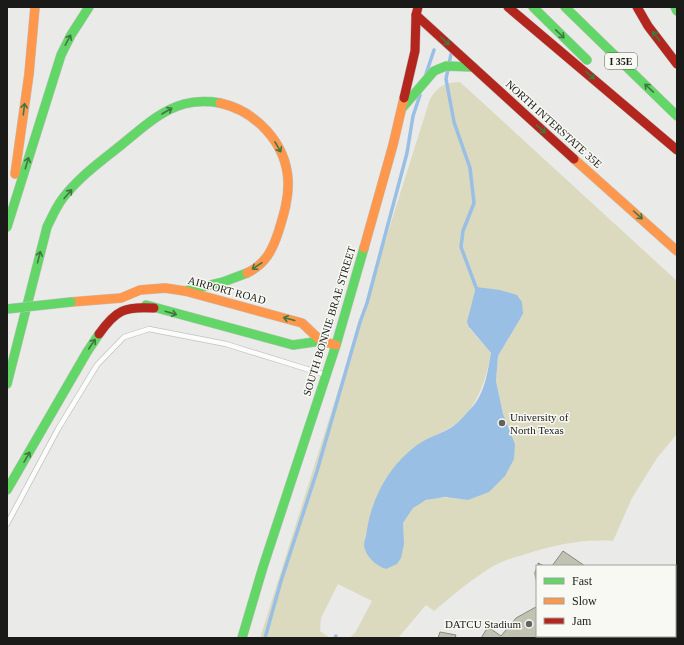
<svg xmlns="http://www.w3.org/2000/svg" width="684" height="645" font-family="'Times New Roman',serif">
  <rect width="100%" height="100%" fill="#eaeae8"/>
  <path fill="#dbdabf" fill-rule="evenodd" d="M460,82L677,281V434L657,458L632,498L613,541C580,539 555,545 523,555C511,558 497,563 487,570C468,582 451,597 434,611L426,605L398,638H349L355,633L372,601L338,584L321,618L320,631L330,638H260L430,99C439,86 443,83 460,82ZM523,314L498,356L496,381L503,415L515,444L468,500C450,497 429,495 414,507C409,511 406,518 403,523L367,529C374,503 383,479 402,459C412,448 424,442 437,435C443,431 452,427 458,422C479,404 486,379 491,353L469,328Z"/>
  <path fill="#9abfe5" d="M476,287L500,290L517,295L522,302L523,314L498,356L496,381L503,414L515,444L514,459L505,476L489,492L468,500L445,497L426,500L413,508L403,523L404,544L401,558L397,564L386,569C376,566 365,556 364,545C364,542 365,539 366,536C370,501 388,466 417,445C429,436 446,433 457,423C463,418 469,410 474,405C485,391 488,370 491,353L469,327L467,322Z"/>
  <g fill="none" stroke-linecap="round" stroke-linejoin="round">
    <g stroke="#9abfe5" stroke-width="3.5">
      <polyline points="451,54 446,79 454,122 470,168 474,203 463,231 461,247 477,290"/>
      <polyline points="426,74 434,50"/>
      <polyline points="265,638 281,581 317,471 360,322 367,303 407,153 413,116 420,95"/>
      <polyline points="335,638 336,636"/>
    </g>
    <g stroke="#c3c3c2" stroke-width="6">
      <polyline id="lane" points="7,524 58,429 97,365 124,337 149,329 226,344 326,375"/>
    </g>
    <g stroke="#c3c3c2" stroke-width="10">
      <g id="fast">
        <polyline points="533,7 587,60"/>
        <polyline points="565,7 677,116"/>
        <polyline points="675,7 677,11"/>
        <polyline points="403,107 434,71 446,66 473,67"/>
        <polyline points="7,227 61,55 71,35 89,7"/>
        <polyline points="185,291 223,282 247,273"/>
        <polyline points="146,305 293,345 321,341"/>
        <path d="M7,384L47,227C52,217 56,207 63,198C79,177 100,162 120,146C140,130 159,111 184,104C196,101 208,101 220,103"/>
        <polyline points="7,490 87,352 99,334"/>
        <polyline points="242,638 263,567 336,345 364,248"/>
      </g>
    </g>
    <g stroke="#c3c3c2" stroke-width="10">
      <g id="slow">
        <path d="M220,103C256,111 286,143 288,180C289,197 284,214 279,230C273,249 266,264 247,273"/>
        <polyline points="574,159 677,251"/>
        <polyline points="15,174 29,74 35,7"/>
        <polyline points="364,248 393,145 404,98"/>
        <polyline points="71,302 121,298 140,290 165,288 185,291 302,323 321,341 336,345"/>
      </g>
    </g>
    <g stroke="#c3c3c2" stroke-width="10">
      <g id="jam">
        <polyline points="508,7 677,150"/>
        <polyline points="637,7 648,26 677,64"/>
        <polyline points="416,15 574,159"/>
        <polyline points="404,98 415,51 416,15 418,7"/>
        <path d="M99,334C116,310 125,306 154,308"/>
      </g>
    </g>
    <use href="#lane" stroke="#fcfcfc" stroke-width="4.5"/>
    <use href="#fast" stroke="#63d668" stroke-width="9"/>
    <use href="#slow" stroke="#ff974d" stroke-width="9"/>
    <use href="#jam" stroke="#b3261e" stroke-width="9"/>
    <g stroke="#c3c3c2" stroke-width="10" stroke-linecap="butt">
      <polyline id="fast-bridge" points="7,309 71,302"/>
    </g>
    <use href="#fast-bridge" stroke="#63d668" stroke-width="9"/>
  </g>
  <polygon fill="#a7a799" points="538,563 544,566 537,566 537,586 534,573"/>
  <g fill="#c2c2b2" stroke="#88887d">
    <polygon points="563,551 585,566 552,566"/>
    <polygon points="538,563 544,566 539,566"/>
    <polygon points="675,586 677,586 677,623 675,627"/>
    <polygon points="537,607 537,636 671,636 670,638 481,638 488,627 501,636 516,618 534,608"/>
    <polygon points="440,632 456,635 455,638 438,638"/>
  </g>
  <defs><path id="oneway-shaft" d="M-6 0H5M1.5-3L5.5 0L1.5 3" fill="none" stroke-width="1.6" stroke-linecap="round" stroke-linejoin="round"/></defs>
  <g stroke="#3e7840">
    <use href="#oneway-shaft" transform="translate(560 34) rotate(44)"/>
    <use href="#oneway-shaft" transform="translate(656 36) rotate(-127)"/>
    <use href="#oneway-shaft" transform="translate(68 40) rotate(-62)"/>
    <use href="#oneway-shaft" transform="translate(445 41) rotate(43)"/>
    <use href="#oneway-shaft" transform="translate(590 75) rotate(41)"/>
    <use href="#oneway-shaft" transform="translate(649 88) rotate(-136)"/>
    <use href="#oneway-shaft" transform="translate(24 109) rotate(-83)"/>
    <use href="#oneway-shaft" transform="translate(167 111) rotate(-30)"/>
    <use href="#oneway-shaft" transform="translate(541 129) rotate(42)"/>
    <use href="#oneway-shaft" transform="translate(278 147) rotate(60)"/>
    <use href="#oneway-shaft" transform="translate(27 163) rotate(-73)"/>
    <use href="#oneway-shaft" transform="translate(68 194) rotate(-49)"/>
    <use href="#oneway-shaft" transform="translate(638 215) rotate(42)"/>
    <use href="#oneway-shaft" transform="translate(39 257) rotate(-76)"/>
    <use href="#oneway-shaft" transform="translate(257 266) rotate(146)"/>
    <use href="#oneway-shaft" transform="translate(171 313) rotate(16)"/>
    <use href="#oneway-shaft" transform="translate(289 319) rotate(-165)"/>
    <use href="#oneway-shaft" transform="translate(92 344) rotate(-56)"/>
    <use href="#oneway-shaft" transform="translate(27 457) rotate(-60)"/>
  </g>
  <g fill="#636361" stroke="#f9f9f4" stroke-width="1.5">
    <circle cx="502" cy="423" r="4"/>
    <circle cx="529" cy="624" r="4"/>
  </g>
  <g text-anchor="middle" dominant-baseline="central" stroke-width="3" stroke-linejoin="round" paint-order="stroke">
    <rect fill="#f9f9f4" stroke="#5d5d5b" stroke-width="1" x="605" y="53" width="32" height="16" rx="3"/>
    <g font-size="10" font-weight="bold" fill="#1a1a19">
      <text x="621" y="61">I 35E</text>
    </g>
    <g font-size="11" fill="#1a1a19" stroke="#f9f9f4">
      <text transform="translate(554 124) rotate(42)">NORTH INTERSTATE 35E</text>
      <text transform="translate(227 290) rotate(15)">AIRPORT ROAD</text>
      <text transform="translate(329 321) rotate(-73)">SOUTH BONNIE BRAE STREET</text>
    </g>
    <g font-size="11" fill="#1a1a19" stroke="#f9f9f4" text-anchor="start">
      <text x="510" y="417">University of<tspan x="510" dy="13">North Texas</tspan></text>
      <text x="521" y="624" text-anchor="end">DATCU Stadium</text>
    </g>
  </g>
  <rect width="684" height="645" fill="none" stroke="#1a1a19" stroke-width="16"/>
  <rect x="536" y="565" width="140" height="72" fill="#f9f9f4" stroke="#a0a09c"/>
  <rect x="544" y="578" width="20" height="6" fill="#63d668" stroke="#a0a09c"/>
  <text x="572" y="585" font-size="12" fill="#1a1a19">Fast</text>
  <rect x="544" y="598" width="20" height="6" fill="#ff974d" stroke="#a0a09c"/>
  <text x="572" y="605" font-size="12" fill="#1a1a19">Slow</text>
  <rect x="544" y="618" width="20" height="6" fill="#b3261e" stroke="#a0a09c"/>
  <text x="572" y="625" font-size="12" fill="#1a1a19">Jam</text>
</svg>
